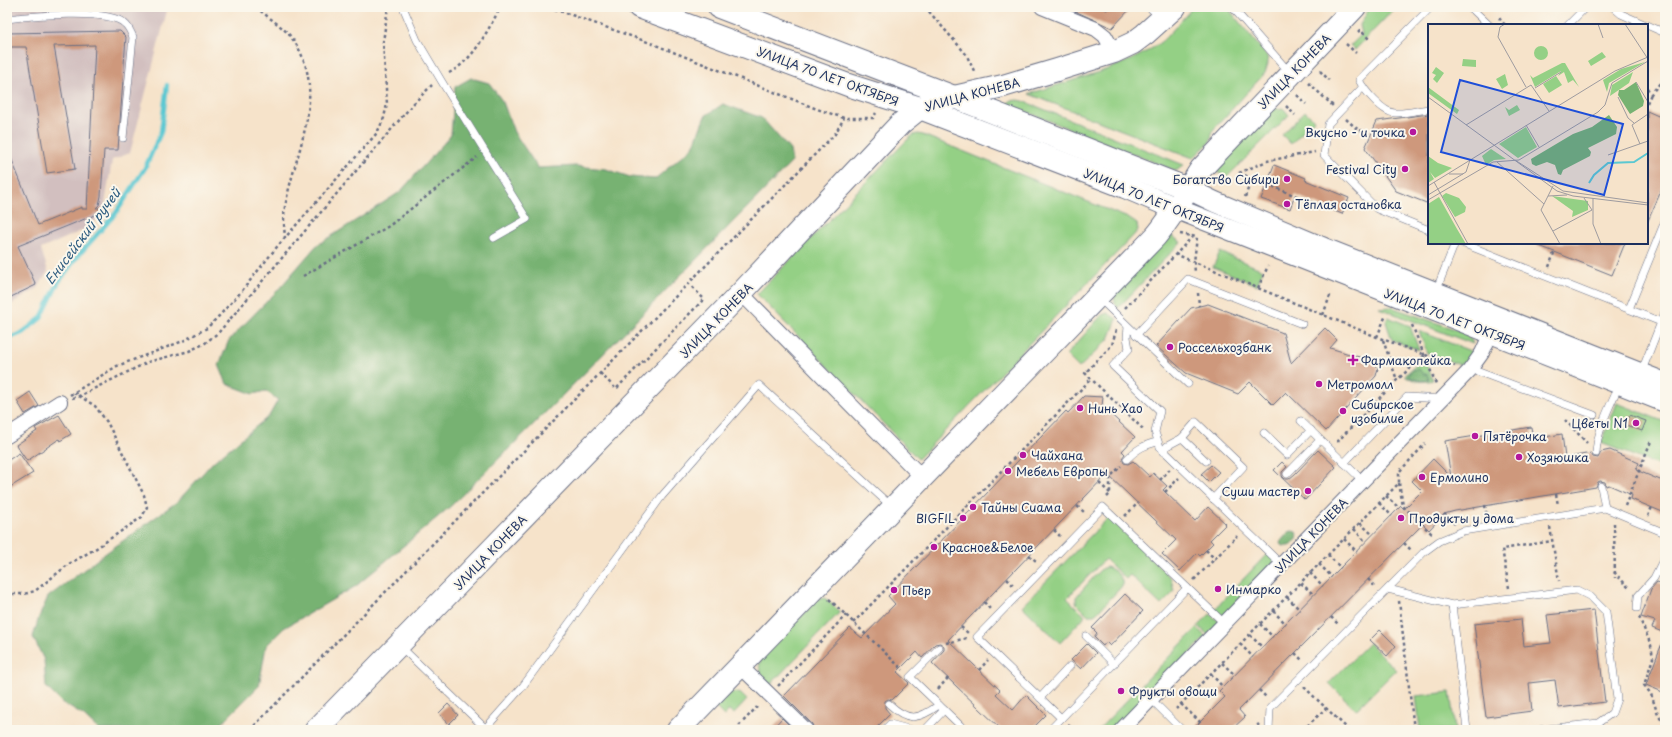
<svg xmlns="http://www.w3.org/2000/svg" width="1672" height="737" font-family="'Playpen Sans',sans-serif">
  <rect width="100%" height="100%" fill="#fbf7ec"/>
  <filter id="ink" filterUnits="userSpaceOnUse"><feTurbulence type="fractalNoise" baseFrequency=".025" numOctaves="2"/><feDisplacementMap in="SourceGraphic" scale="8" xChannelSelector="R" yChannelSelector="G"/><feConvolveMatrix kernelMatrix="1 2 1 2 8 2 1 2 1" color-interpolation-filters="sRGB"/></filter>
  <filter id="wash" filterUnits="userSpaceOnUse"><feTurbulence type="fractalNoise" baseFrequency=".012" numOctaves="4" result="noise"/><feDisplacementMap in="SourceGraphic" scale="16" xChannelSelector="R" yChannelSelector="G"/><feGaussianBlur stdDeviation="0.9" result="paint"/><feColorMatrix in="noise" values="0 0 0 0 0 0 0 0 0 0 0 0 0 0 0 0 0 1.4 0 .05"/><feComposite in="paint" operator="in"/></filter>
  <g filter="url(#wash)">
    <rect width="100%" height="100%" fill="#f6e3ca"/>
    <polygon fill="#d2bfbf" points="7,7 168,7 130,153 112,160 104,210 90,227 41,249 48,271 38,288 7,307"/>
    <g fill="#94d085" stroke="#588072">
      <path d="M1193,7H1227L1267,56L1268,63L1265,73L1213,130L1210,142L1193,158L1029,94C1067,81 1131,67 1162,41C1173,31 1183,18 1193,7Z"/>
      <polygon points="1370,7 1396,7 1355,50 1350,46 1362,34 1360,25"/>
      <polygon points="1018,100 1023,101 1184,165 1176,171 1007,104 1010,101"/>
      <polygon points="1283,108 1289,115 1227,177 1213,170 1270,110"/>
      <polygon points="1305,111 1314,120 1291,144 1282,135"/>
      <polygon points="918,134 923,135 1128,218 1137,224 1138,230 1133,236 918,459 757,294 905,142 913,135"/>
      <polygon points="1170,235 1181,242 1118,308 1115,304 1114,293"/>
      <polygon points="1220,252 1263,270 1257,285 1213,267"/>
      <polygon points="1391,307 1463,332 1471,339 1473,344 1379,308"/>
      <polygon points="1108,313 1117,319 1109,339 1079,368 1066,355 1102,315"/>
      <polygon points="1388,317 1410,326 1419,350 1392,340 1386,322"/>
      <polygon points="1419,331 1473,352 1472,358 1466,367 1427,353"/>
      <path d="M1424,358L1433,380C1423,383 1413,382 1405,375Z"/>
      <polygon points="1617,403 1665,422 1665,468 1601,443"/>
      <polygon points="1109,517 1171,578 1174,592 1161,605 1130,575 1126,579 1105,559 1067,598 1085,616 1060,643 1022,606"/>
      <polygon points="1267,554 1274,560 1274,563 1223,616 1215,609"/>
      <path d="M1106,567C1115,569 1124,578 1122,586L1097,613L1094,615H1088L1076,603V597L1100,570Z"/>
      <path d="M825,598L839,611V613L770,685C761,676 756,669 762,657L818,599Z"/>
      <polygon points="1210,614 1220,622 1208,635 1198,626"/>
      <polygon points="1197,628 1206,637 1114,730 1098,730"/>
      <polygon points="1369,643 1396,670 1356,710 1329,683"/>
      <polygon points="736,692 741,694 747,700 734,714 729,710 724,716 715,707 730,693"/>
      <polygon points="1450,692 1455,730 1420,730 1416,696"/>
    </g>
    <g fill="#77b272" stroke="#497068">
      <polygon points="471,78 489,83 503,102 514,132 538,168 576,166 606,169 630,177 655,179 693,147 705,116 723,104 762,118 790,150 792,162 557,401 452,505 356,586 284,628 266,646 259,686 215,730 99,730 84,716 61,702 46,687 44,660 33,637 39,617 48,597 106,553 178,501 213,462 269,416 278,400 266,391 253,394 227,384 219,365 229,340 278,290 316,246 400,192 451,135 455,87"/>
      <path d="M1419,369L1423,374H1427L1429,379C1424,383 1414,379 1408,377L1409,373L1413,370Z"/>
      <path d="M1292,531L1296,532L1298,538C1292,545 1290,548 1281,545L1280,542L1289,532Z"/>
    </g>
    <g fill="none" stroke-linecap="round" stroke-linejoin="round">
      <polyline stroke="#5bc8d2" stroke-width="4.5" points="7,339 22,333 41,318 58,283 77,257 116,213 145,168 161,132 167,85"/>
    </g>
    <g id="blocks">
      <g fill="#ce987c">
        <polygon points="1066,7 1100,7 1107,10 1110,7 1132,7 1112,28"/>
        <polygon points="120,31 126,37 118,150 104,150 101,196 99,205 96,208 106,208 107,210 18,246 36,285 11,297 7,289 7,148 38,225 82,207 82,209 87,209 95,45 54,46 75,169 47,173 26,47 7,47 7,33"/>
        <polygon points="1647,111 1665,119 1665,182 1647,223"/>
        <polygon points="1429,114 1429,204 1396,191 1365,148 1377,121"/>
        <polygon points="1274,165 1306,178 1305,180 1349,198 1342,214 1295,195 1290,209 1261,199"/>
        <polygon points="1532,243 1625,243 1612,275"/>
        <polygon points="1208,304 1283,333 1291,363 1325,328 1337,340 1330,348 1372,361 1378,368 1376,376 1326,431 1286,392 1273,405 1250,382 1238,394 1186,373 1156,346 1191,308"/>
        <polygon points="30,392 39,406 25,414 17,401"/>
        <polygon points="1084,396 1103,397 1102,406 1135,437 1122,451 1125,454 1122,458 1124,463 1128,464 1133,461 1150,477 1153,473 1167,486 1163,490 1195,521 1208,507 1226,524 1210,540 1213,543 1200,556 1197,553 1180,571 1162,554 1176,540 1107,474 948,640 1000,690 996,694 1013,710 1026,695 1046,715 1031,730 1002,730 932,663 944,650 944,646 940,643 935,644 922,658 917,652 897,672 909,683 892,700 888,699 885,701 885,708 890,714 874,730 814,730 812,724 784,696 850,628 862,638 895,604 888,596 1066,411 1068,413"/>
        <polygon points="59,415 71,434 60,441 59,439 27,461 16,445 37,431 35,428"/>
        <polygon points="1630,415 1646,421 1642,431 1626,425"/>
        <polygon points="1531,427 1533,439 1562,434 1565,458 1591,453 1593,457 1598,458 1601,452 1610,450 1639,463 1636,470 1665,482 1665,513 1631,499 1632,495 1609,485 1606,486 1605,482 1600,481 1598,482 1596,487 1455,511 1444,514 1429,530 1423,524 1295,653 1239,710 1245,717 1231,730 1192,730 1225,697 1219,691 1401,506 1404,509 1422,491 1412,481 1433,459 1451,477 1445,441"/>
        <polygon points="1318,450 1336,467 1305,500 1274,470 1282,462 1287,467 1282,472 1282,476 1285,479 1289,479 1295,474"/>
        <polygon points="19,453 33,473 7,489 7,461"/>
        <polygon points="1211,465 1219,472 1209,482 1201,474"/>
        <polygon points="1657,582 1665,585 1665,633 1652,628 1655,621 1641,617 1651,589"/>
        <polygon points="1125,594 1143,611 1110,646 1106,642 1103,646 1094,637 1097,633 1092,628"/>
        <polygon points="1594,610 1605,702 1559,708 1555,680 1529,683 1532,711 1486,717 1474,624 1521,619 1524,646 1551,643 1547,615"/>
        <polygon points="1380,630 1396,646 1387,656 1370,640"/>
        <polygon points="1664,638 1665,638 1665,693 1646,685"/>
        <polygon points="1087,644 1096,653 1081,669 1071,660"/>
        <polygon points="448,704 458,715 449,724 439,713"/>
        <polygon points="782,718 794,730 771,730"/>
      </g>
    </g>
  </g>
  <g filter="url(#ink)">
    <use href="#blocks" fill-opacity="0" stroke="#686e84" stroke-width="1"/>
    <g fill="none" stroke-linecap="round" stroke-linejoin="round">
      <g stroke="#686e84" stroke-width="8">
        <g id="service">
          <polyline points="95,7 96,15"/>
          <polyline points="403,7 417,40 445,87 527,219 494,238"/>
          <polyline points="1149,7 1160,17"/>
          <polyline points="1232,7 1290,73"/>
          <polyline points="1470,7 1489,25"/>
          <polyline points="1613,7 1621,14 1646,25"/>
          <path d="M7,19C30,16 109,8 125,24C129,27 131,33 133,37L123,138"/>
          <polyline points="1568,25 1586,7"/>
          <polyline points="1647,25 1663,32 1665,35"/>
          <polyline points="1363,87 1328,124 1324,155 1377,209 1429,230"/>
          <path d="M1429,109C1418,110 1406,114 1395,113C1383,113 1364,90 1359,80L1431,7"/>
          <polyline points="1462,243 1661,322"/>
          <polyline points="1436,291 1455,243"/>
          <polyline points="1099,298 1188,384"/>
          <polyline points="1629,309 1665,221"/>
          <polyline points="1128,327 1127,337 1129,349 1113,366 1160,411 1155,432 1160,447 1282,565"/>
          <polyline points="1136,335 1188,279 1302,324"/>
          <polyline points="1471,369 1594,415"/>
          <polyline points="1641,373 1665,312"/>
          <polyline points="1301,421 1363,481"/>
          <polyline points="1264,433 1287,455 1311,430"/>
          <polyline points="1182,438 1206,461"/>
          <polyline points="1163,452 1167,446 1182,438 1196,422 1243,467 1213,499"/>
          <path d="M1596,453C1597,430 1610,406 1619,385"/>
          <path d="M1127,459C1137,449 1144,445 1157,442"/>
          <polyline points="1344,463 1407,397 1442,399"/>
          <polyline points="1287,474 1320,440"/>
          <polyline points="1605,508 1665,533"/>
          <polyline points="1388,589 1452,605 1577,590 1591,597 1606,612 1617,699 1612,713 1598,723 1539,730"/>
          <polyline points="1452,605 1467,730"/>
          <polyline points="1637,608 1638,596 1654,578 1665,556"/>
          <polyline points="1086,636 1114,664"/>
          <polyline points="400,646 485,728"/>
          <polyline points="939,648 910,677 965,730"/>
          <polyline points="1040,698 1070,666"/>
          <polyline points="1151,699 1182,730"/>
          <path d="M889,704C908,722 918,720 939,705"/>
          <polyline points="1061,718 977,637 1103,507 1225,624"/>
          <polyline points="484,730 523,686 662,496 759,385 891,506"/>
          <polyline points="884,730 890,724 912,730"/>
          <polyline points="925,730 944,710"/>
          <polyline points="1050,730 1187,588"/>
          <polyline points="1269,730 1270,708 1424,552 1439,541 1463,531 1605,508 1601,486"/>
        </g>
      </g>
      <g stroke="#686e84" stroke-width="16">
        <g id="minor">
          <polyline points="1042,7 1096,29 1105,36 1114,52"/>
          <polyline points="741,293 922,477"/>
          <polyline points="7,436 60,402"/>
          <polyline points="739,665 806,730"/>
          <polyline points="1121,730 1469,371 1482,353 1494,326"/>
        </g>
      </g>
      <g stroke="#686e84" stroke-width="22">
        <g id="secondary">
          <polyline points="1188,189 1215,202 1324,248 1665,383"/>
          <polyline points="1177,209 1665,402"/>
        </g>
      </g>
      <g stroke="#686e84" stroke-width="24">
        <g id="primary">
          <polyline points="639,7 848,85 920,108 1125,187 1177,209"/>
          <polyline points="719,7 954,97 1188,189"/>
          <polyline points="316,730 741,293 900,124 920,108 954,97 1003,86 1057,70 1114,52 1133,43 1145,34 1175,7"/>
          <path d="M678,730L1155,237C1173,216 1186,192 1201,169L1355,7"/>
        </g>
      </g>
      <g stroke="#686e84" stroke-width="2.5" stroke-dasharray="3 3" stroke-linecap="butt">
        <path d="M256,7C268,18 285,27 294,41C328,92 296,150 286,202C283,214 284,226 285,238"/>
        <polyline points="549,7 653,44 817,109 844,118 873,118 876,113"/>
        <polyline points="925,7 966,54 975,73"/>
        <polyline points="1499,18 1505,25"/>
        <polyline points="1358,32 1360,30 1369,39"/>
        <polyline points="1346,44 1356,53"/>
        <polyline points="1320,71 1329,80"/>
        <path d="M449,73C475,59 486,32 501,7"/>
        <polyline points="1309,83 1333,106"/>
        <polyline points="1647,88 1651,94 1665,77"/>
        <polyline points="1297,95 1306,104"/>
        <polyline points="1647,103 1651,94"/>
        <polyline points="1286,106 1295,115"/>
        <polyline points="1346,119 1356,128 1371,135"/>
        <polyline points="1239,173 1267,161 1315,152"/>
        <polyline points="1239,173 1301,198 1300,199"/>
        <polyline points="1245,197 1252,178"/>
        <polyline points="1180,234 1197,237 1194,262 1195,272"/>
        <polyline points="1175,254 1377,337 1455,366"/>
        <polyline points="1549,267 1554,253"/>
        <polyline points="303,276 389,226 477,157"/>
        <polyline points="1258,288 1268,266"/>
        <polyline points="1198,293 1199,306"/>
        <polyline points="1125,308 1193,236"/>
        <polyline points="1323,315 1331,293"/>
        <polyline points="1412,325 1436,384"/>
        <polyline points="1116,330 1112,345 1085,373 1145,431"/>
        <polyline points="1377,337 1386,315"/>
        <polyline points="1383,340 1397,380"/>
        <polyline points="600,373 616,389 704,299 688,283"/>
        <polyline points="70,395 117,366 183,341 207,328 219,316 241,292 276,248 377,133 384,118 387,104 383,42 388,7"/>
        <polyline points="72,398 79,396 148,362 189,351 204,344 219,332 413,104 432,85"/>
        <polyline points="1565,420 1587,443"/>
        <polyline points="1337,442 1397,380 1425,355"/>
        <polyline points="1160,480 1170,469"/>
        <polyline points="1099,483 1110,493"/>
        <polyline points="1399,483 1403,506 1432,534"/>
        <polyline points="1165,492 1179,478"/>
        <polyline points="1556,494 1558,505"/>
        <polyline points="1386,496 1399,508"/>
        <polyline points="1107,497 1110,494 1110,477 1121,466"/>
        <polyline points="1379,503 1392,516"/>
        <polyline points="1485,505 1487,517"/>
        <polyline points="1077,506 1084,512"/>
        <polyline points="1625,506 1651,441"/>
        <polyline points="1444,514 1455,524"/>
        <polyline points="1125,516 1138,503"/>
        <polyline points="1648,516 1652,507"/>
        <polyline points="1360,523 1373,535"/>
        <polyline points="1614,523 1615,578"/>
        <polyline points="1550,527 1559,581"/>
        <polyline points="1354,529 1366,542"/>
        <polyline points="1054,530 1060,536"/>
        <polyline points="1344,539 1357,552"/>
        <polyline points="1404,543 1412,551"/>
        <polyline points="1206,550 1215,559"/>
        <polyline points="1029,555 1036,561"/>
        <polyline points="1328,555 1341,568"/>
        <polyline points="1319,564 1332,577"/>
        <polyline points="1614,572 1630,589"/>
        <polyline points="1310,573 1323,586"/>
        <polyline points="1007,579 1013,585"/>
        <polyline points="1368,579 1376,588"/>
        <polyline points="1194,580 1237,536"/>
        <polyline points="1301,583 1314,595"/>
        <polyline points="1509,588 1502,549 1552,541"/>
        <polyline points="7,594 24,594 35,591 69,564 95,549 142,517 147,507 144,495 107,422 95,406 73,392"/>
        <polyline points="1287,597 1300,610"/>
        <polyline points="829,599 903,670"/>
        <polyline points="1399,601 1414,730"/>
        <polyline points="984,602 990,609"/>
        <polyline points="1273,611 1286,624"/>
        <polyline points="1331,617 1339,625"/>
        <polyline points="1639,617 1651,645 1653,658 1644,685 1651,694 1658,715 1665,725"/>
        <polyline points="853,623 1091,379"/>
        <polyline points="1260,624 1273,637"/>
        <polyline points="961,627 968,633"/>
        <polyline points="1250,635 1262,647"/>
        <polyline points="946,643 967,638"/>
        <polyline points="1240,644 1253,657"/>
        <polyline points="1295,653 1303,661"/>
        <polyline points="1222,663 1235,675"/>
        <polyline points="979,670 988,660"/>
        <polyline points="1211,674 1223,687"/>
        <polyline points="778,686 846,615"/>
        <polyline points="1304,687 1349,730"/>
        <polyline points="938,689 948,678"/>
        <polyline points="1259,690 1267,698"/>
        <polyline points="1181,704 1200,722"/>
        <polyline points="1176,709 1399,483 1399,472 1425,444"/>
        <polyline points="1068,725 1074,730"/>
        <polyline points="250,730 835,134 844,118"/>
        <polyline points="735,730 757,707"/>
        <polyline points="1253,730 1259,724"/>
        <polyline points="1303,730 1326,708"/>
      </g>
      <use href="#service" stroke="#fff" stroke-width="7"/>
      <use href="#minor" stroke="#fff" stroke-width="14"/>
      <use href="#secondary" stroke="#fff" stroke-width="20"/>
      <use href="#primary" stroke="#fff" stroke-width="22"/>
    </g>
  </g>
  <g fill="#b5179e" stroke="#fbf7ec" stroke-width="1.5">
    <circle cx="1413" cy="132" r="4"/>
    <circle cx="1405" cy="169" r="4"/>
    <circle cx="1287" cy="179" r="4"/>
    <circle cx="1287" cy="204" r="4"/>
    <circle cx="1170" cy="347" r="4"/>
    <path d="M1351 354h4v4h4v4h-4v4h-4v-4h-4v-4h4z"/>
    <circle cx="1319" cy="384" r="4"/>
    <circle cx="1080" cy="408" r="4"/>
    <circle cx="1343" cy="411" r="4"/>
    <circle cx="1636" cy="423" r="4"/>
    <circle cx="1475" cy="436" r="4"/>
    <circle cx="1023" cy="455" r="4"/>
    <circle cx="1519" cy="457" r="4"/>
    <circle cx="1008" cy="471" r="4"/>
    <circle cx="1422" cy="477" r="4"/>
    <circle cx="1308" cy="491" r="4"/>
    <circle cx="973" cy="507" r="4"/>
    <circle cx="963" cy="518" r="4"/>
    <circle cx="1401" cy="518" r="4"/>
    <circle cx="934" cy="547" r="4"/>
    <circle cx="1218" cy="589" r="4"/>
    <circle cx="894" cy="590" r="4"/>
    <circle cx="1121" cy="691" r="4"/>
  </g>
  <g text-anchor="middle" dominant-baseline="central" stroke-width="4" stroke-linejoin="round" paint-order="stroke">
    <g font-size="12" fill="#1b2f5e" stroke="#fbf7ec">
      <text transform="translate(1294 71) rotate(-46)">УЛИЦА КОНЕВА</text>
      <text transform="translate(828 76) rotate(20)">УЛИЦА 70 ЛЕТ ОКТЯБРЯ</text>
      <text transform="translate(972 94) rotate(-15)">УЛИЦА КОНЕВА</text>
      <text transform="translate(1154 200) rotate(22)">УЛИЦА 70 ЛЕТ ОКТЯБРЯ</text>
      <text transform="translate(1455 319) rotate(21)">УЛИЦА 70 ЛЕТ ОКТЯБРЯ</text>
      <text transform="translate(716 320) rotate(-46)">УЛИЦА КОНЕВА</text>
      <text transform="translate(1311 535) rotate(-46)">УЛИЦА КОНЕВА</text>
      <text transform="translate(490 552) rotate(-46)">УЛИЦА КОНЕВА</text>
    </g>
    <g font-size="12" fill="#1b2f5e" stroke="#fbf7ec" text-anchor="start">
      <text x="1405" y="132" text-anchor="end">Вкусно - и точка</text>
      <text x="1397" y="169" text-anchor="end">Festival City</text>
      <text x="1279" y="179" text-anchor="end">Богатство Сибири</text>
      <text x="1295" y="204">Тёплая остановка</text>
      <text x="1178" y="347">Россельхозбанк</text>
      <text x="1361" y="360">Фармакопейка</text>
      <text x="1327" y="384">Метромолл</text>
      <text x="1351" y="404">Сибирское<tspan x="1351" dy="14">изобилие</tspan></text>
      <text x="1088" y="408">Нинь Хао</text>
      <text x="1628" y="423" text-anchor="end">Цветы N1</text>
      <text x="1483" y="436">Пятёрочка</text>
      <text x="1031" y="455">Чайхана</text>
      <text x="1527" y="457">Хозяюшка</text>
      <text x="1016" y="471">Мебель Европы</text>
      <text x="1430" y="477">Ермолино</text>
      <text x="1300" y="491" text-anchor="end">Суши мастер</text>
      <text x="981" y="507">Тайны Сиама</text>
      <text x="955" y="518" text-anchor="end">BIGFIL</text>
      <text x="1409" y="518">Продукты у дома</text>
      <text x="942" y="547">Красное&amp;Белое</text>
      <text x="1226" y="589">Инмарко</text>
      <text x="902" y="590">Пьер</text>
      <text x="1129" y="691">Фрукты овощи</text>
    </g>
    <g font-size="13" font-style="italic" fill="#2e5d81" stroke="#fbf7ec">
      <text transform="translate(82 236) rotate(-53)">Енисейский ручей</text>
    </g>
  </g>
  <g transform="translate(1428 24)">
    <rect width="220" height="220" fill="#f6e3ca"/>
    <path d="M106 29a7 7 0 1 1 14 0a7 7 0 1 1-14 0ZM174,28L178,33L163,42L160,37ZM35,35L48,36V43L34,42ZM217,38L181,59L179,68L175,56L193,45ZM134,39H137L151,63L145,56L140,59L136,48L130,52L133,47L107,63L102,51L105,54ZM8,43L16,49L9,59L5,55L8,51L4,49ZM205,48L201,59L182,72L184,61ZM77,50L80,61L74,65L68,55ZM128,52L134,61L121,69L115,60ZM0,63L31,86L29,90L0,69ZM89,81L92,86L81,92L77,83L81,86ZM98,103L109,123L90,134L71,120ZM63,125L78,135L66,136L58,141L54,132ZM0,132L10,139L24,144L7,154L2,148L6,155L0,159ZM18,169L31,174L38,183L37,188L27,193L14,172ZM124,172L160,177V186L144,193L145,187ZM11,173L29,205L38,220H0V180Z" fill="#94d085"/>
    <path d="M208,58L216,77L215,82L202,90L190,71L191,66H196ZM181,91L189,103L188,110L160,124L163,128L162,132L135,146L133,151L130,150L127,141L119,138L108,142L104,140L103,135L145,110L164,103Z" fill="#77b272"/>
    <path fill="none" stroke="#5bc8d2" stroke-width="2" d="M161,159L166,151L180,139L206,138L220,129"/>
    <path fill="none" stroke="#9e9b9f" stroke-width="1" d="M77,0L72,3L70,13L98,63M170,0L175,14M197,0L220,35M208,58L220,78M107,64L133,48M0,73L129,167L145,172L220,181M190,73L200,94L206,99M38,101L103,61L121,87M98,101L111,123M212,120L204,101L220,90M180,131L220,117M87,136L135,167L220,179M69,138L116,180M21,150H35M6,158L40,220M0,162L187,47L220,33M125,162L113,186L132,220M0,171L38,148L42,136M120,172L139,171M165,174V200L173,220M0,176L65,138L91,136L170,88L177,81L184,59L220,37M125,207L164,186L156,174"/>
    <path fill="#1d4ed8" fill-opacity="0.15" stroke="#1d4ed8" stroke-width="2" d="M32,56L195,100L176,171L13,128Z"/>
    <rect width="220" height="220" fill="none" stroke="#1b2f5e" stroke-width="2"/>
  </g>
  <rect width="1672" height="737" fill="none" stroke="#fbf7ec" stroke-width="24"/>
</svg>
